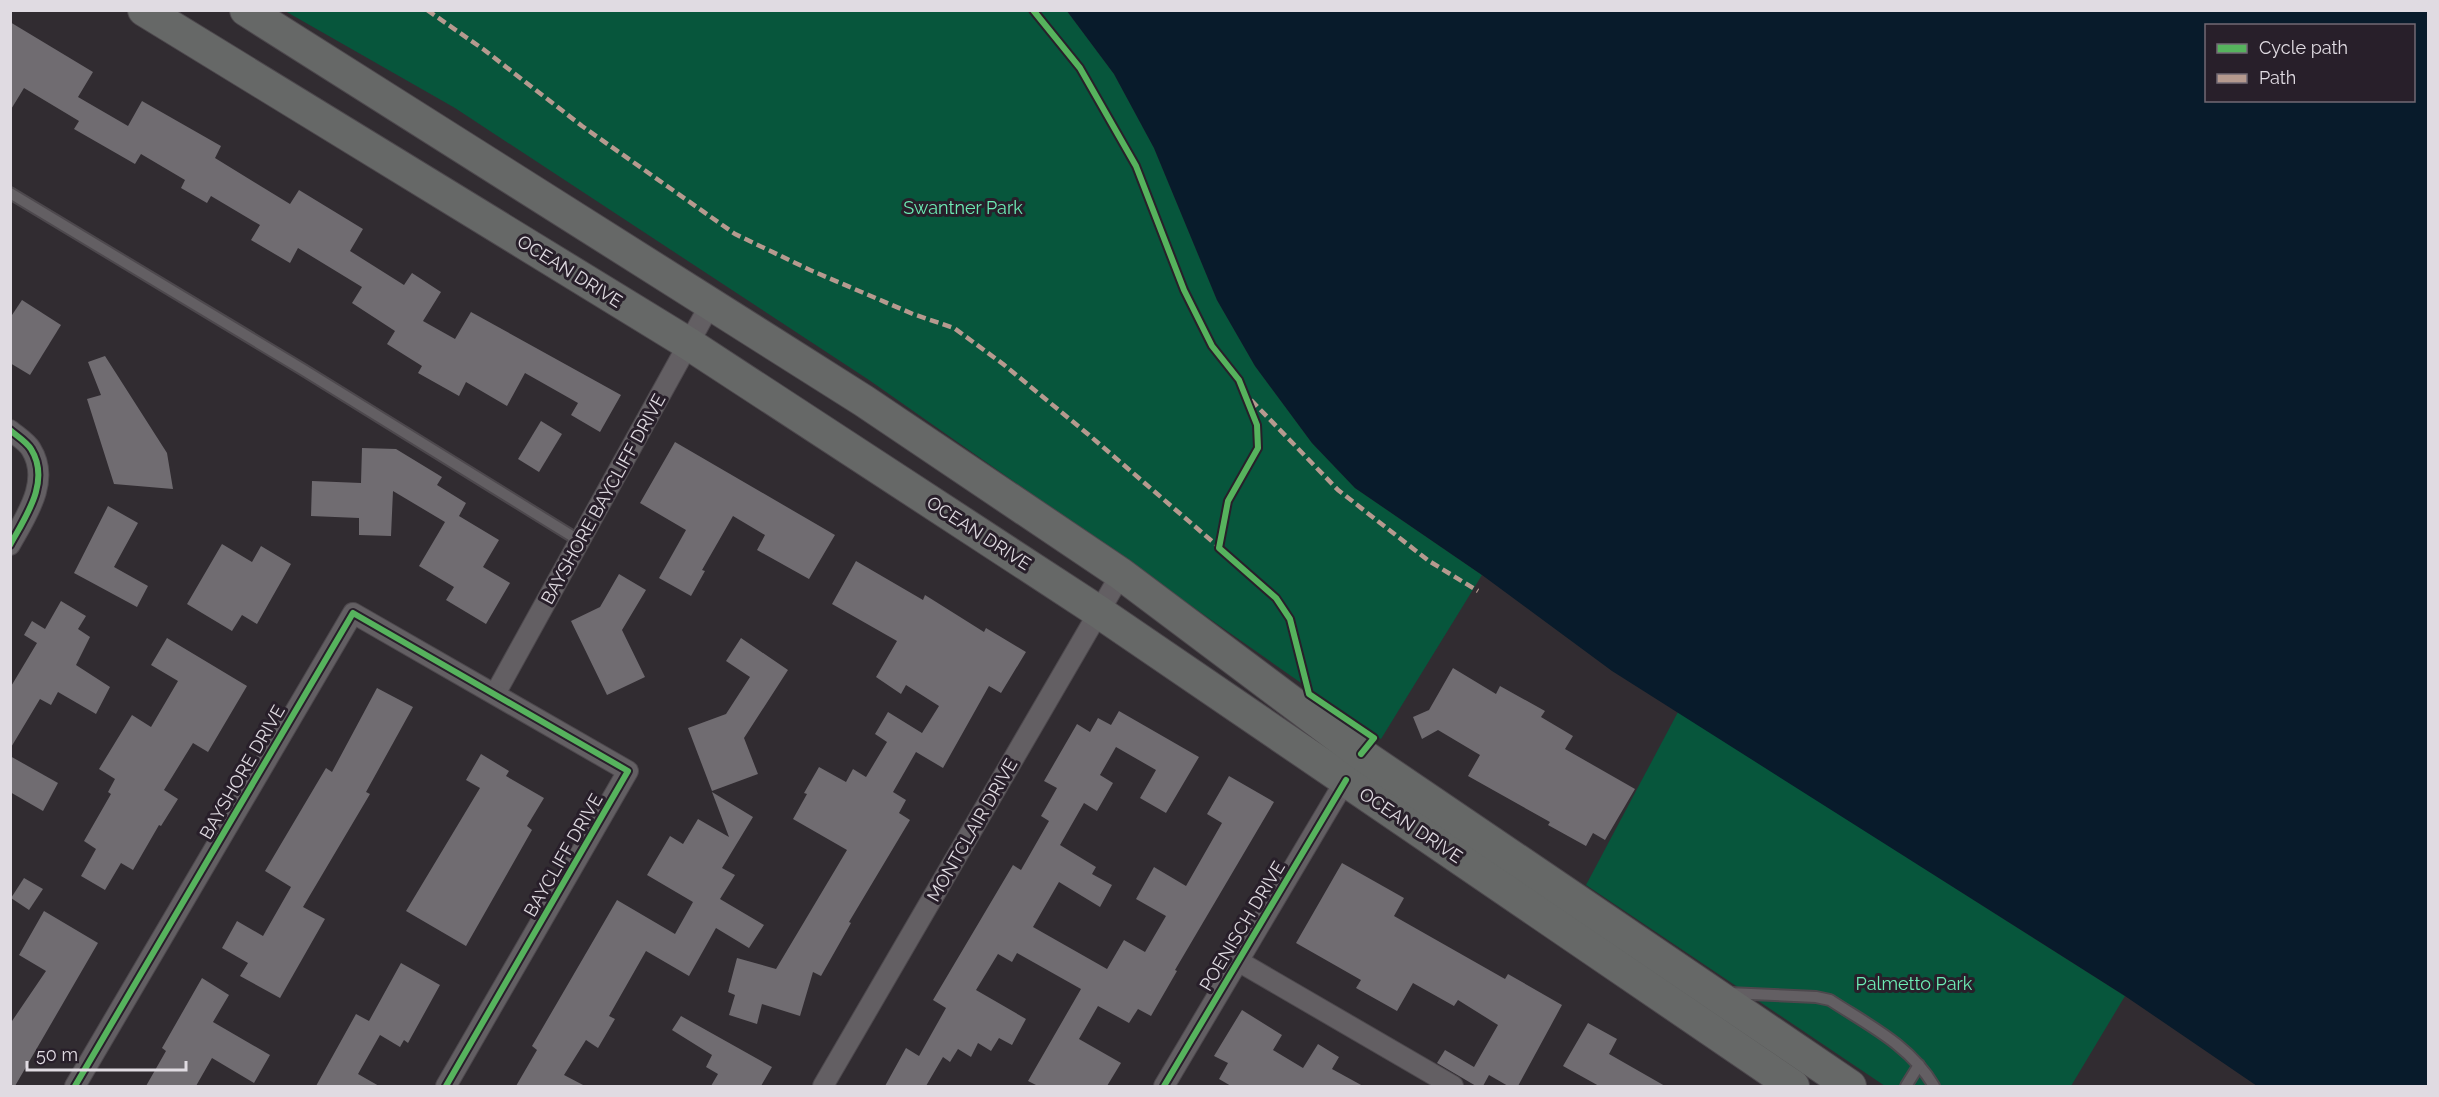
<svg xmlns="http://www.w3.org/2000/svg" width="2439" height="1097" font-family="Raleway,sans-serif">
  <rect width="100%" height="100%" fill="#312c31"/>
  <g fill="#07563c">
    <polygon points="285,11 1067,11 1114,74 1154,148 1217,300 1255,366 1312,443 1355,488 1482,575 1381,739 869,380 455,108"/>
    <polygon points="1678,712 2125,996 2071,1086 1885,1086 1586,885"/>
  </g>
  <path fill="#081b2b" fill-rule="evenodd" d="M1067,11H2428V1086H2257L2125,996L1612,671L1482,575L1355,488L1312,443L1255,366L1217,300L1154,148L1114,74ZM2206,26H2414V100H2206Z"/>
  <g fill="#706c71">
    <polygon points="10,22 93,72 78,97 128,126 142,101 221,146 215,158 290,204 299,190 363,229 350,251 404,285 412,273 441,292 423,321 455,339 471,312 621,395 600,432 571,415 578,403 525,373 507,406 466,382 459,396 418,373 422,366 387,344 395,331 352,303 362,287 298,248 290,263 251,240 260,225 211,196 207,203 181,188 185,180 141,154 135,164 74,129 79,121 24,88 10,111"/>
    <polygon points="22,300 61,325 30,375 10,363 10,318"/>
    <polygon points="105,356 167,453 173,489 114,484 87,399 101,395 88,362"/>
    <polygon points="541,421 562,434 539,472 518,459"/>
    <polygon points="675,442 835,535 809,579 757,550 765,535 733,516 702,570 705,571 691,596 659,578 686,530 640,503"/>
    <polygon points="362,448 396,449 442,477 437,485 466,503 459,516 499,540 483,567 510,583 486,624 446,600 454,587 419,566 445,522 393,491 391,536 359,535 359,518 311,516 312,481 361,483"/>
    <polygon points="108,506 138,523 114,567 148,586 137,607 74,573"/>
    <polygon points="222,544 252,562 261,546 291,564 257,624 242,615 232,631 187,604"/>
    <polygon points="856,561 923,600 925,595 984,632 986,628 1026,652 1001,693 989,686 943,768 916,752 893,792 906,800 899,813 910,820 849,922 851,923 821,976 813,972 800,1016 762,1004 757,1024 729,1015 735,995 728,992 737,958 776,969 847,850 793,819 807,794 804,793 819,767 846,782 853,769 866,777 887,742 875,734 888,712 922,733 939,706 906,685 901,694 876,677 897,641 832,604"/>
    <polygon points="619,574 646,590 622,630 645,677 607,695 571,621 600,607"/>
    <polygon points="61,601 86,616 78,629 90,637 76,665 110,687 96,714 58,692 51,705 40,699 10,749 10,688 37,643 24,635 32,621 45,629"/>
    <polygon points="167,638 247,686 208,752 193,743 164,790 178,799 161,826 159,825 133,870 121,863 105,890 81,876 96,849 84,841 111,794 108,792 115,779 99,769 132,715 151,727 178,681 151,665"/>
    <polygon points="741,638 788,670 744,738 758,774 712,791 688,728 726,714 750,677 726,661"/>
    <polygon points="1453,668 1496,694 1500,686 1545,711 1541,717 1573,736 1565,749 1635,789 1605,840 1593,833 1586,846 1548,825 1550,822 1468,776 1480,755 1438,730 1422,739 1413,717 1429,710"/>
    <polygon points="377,688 413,707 366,792 370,794 303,907 325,919 280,998 240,976 248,963 222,948 237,921 263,936 291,887 265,871 326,768 332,772"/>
    <polygon points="1119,711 1199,757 1166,813 1140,798 1156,770 1116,747 1100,775 1113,783 1097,811 1084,803 1060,845 1096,867 1092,874 1112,885 1100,907 1059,882 1033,927 1107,969 1124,940 1145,952 1166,916 1136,899 1154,867 1186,886 1222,823 1207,814 1229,776 1274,802 1175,970 1177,971 1151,1016 1138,1009 1129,1023 1098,1006 1079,1039 1121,1063 1107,1086 1038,1086 1028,1081 1081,989 1017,953 1012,962 998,954 976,990 1026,1019 1012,1045 999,1038 991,1051 978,1043 971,1057 958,1049 950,1062 943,1057 926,1086 885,1086 906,1048 919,1056 946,1008 933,1000 1013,865 1021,870 1049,821 1041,816 1057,788 1044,781 1077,724 1090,732 1098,718 1111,725"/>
    <polygon points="481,754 509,771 506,776 544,798 527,826 532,830 466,946 406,911 480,788 466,780"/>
    <polygon points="10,756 58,783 43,811 10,792"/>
    <polygon points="712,792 753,817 722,868 735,875 720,899 764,925 749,948 716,928 689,976 646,951 609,1016 615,1019 598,1048 586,1040 564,1075 585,1086 516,1086 537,1050 532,1046 617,900 675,934 693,902 647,875 670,836 683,844 698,819 729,837"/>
    <polygon points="1342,863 1404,898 1394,916 1505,979 1508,974 1562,1005 1518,1086 1508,1086 1489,1075 1483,1086 1476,1086 1437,1063 1445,1050 1474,1067 1498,1025 1458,1000 1454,1006 1413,983 1397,1011 1356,988 1361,980 1296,943"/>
    <polygon points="24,878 43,889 29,910 11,898"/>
    <polygon points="44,911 98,943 15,1086 10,1086 10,1024 46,971 19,955"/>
    <polygon points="401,963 440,985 408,1043 404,1040 400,1047 380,1035 358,1074 379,1086 316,1086 356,1014 369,1021"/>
    <polygon points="202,978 229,995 213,1022 270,1055 254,1083 212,1058 196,1086 146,1086 166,1051 162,1048"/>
    <polygon points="1242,1010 1282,1035 1273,1050 1303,1068 1318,1044 1339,1057 1332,1069 1363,1086 1231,1086 1219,1079 1228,1063 1214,1056"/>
    <polygon points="681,1016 772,1067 761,1086 711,1086 718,1074 706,1067 712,1055 672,1030"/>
    <polygon points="1588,1023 1617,1039 1609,1054 1665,1086 1599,1086 1563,1066"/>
  </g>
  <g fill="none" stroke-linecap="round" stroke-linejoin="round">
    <g stroke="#4d484d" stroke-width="14">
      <g id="lane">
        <polyline points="10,193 302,369 580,541"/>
        <path d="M1728,993L1816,997L1830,1000C1868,1025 1910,1045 1934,1086"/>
        <polyline points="1906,1086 1919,1065"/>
      </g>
    </g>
    <g stroke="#4d484d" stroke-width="22">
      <g id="street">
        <path d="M10,430C17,436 27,442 31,449C51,481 26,516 10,545"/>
        <polyline points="495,694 711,303"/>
        <polyline points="1238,961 1453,1086"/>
        <polyline points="75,1086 353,613 628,771 446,1086"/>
        <polyline points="823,1086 1121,574"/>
        <polyline points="1164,1086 1351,771"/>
      </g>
    </g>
    <g stroke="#4d484d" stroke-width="34">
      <g id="primary">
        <polyline points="144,10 689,344 1099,612 1793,1086"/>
        <polyline points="246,10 864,401 1121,574 1361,754 1850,1086"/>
      </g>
    </g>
    <use href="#lane" stroke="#635f63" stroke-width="10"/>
    <use href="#street" stroke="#635f63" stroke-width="20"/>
    <use href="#primary" stroke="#666867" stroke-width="32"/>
    <g stroke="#b69a8f" stroke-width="4.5" stroke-dasharray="9 4.5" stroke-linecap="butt">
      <polyline points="427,10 483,49 582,126 735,234 810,270 913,314 954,328 1003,364 1089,435 1221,549"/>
      <polyline points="1251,400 1338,490 1429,561 1478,591"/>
    </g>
    <g stroke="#281f2a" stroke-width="10">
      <g id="cycleway">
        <polyline points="1033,10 1080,68 1136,166 1184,290 1212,346 1239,380 1257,425 1258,448 1228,501 1219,548 1276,598 1290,619 1309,694 1374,738 1361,754"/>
        <path d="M10,430C17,436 27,442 31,449C51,481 26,516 10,545"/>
        <polyline points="75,1086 353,613 628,771 446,1086"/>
        <polyline points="1164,1086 1346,780"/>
      </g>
    </g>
    <use href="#cycleway" stroke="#56b35d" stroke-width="6"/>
  </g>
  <g text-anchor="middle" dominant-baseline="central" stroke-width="6" stroke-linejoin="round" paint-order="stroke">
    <g font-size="18" fill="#6decb5" stroke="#281f2a">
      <text x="963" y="207">Swantner Park</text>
      <text x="1914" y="983">Palmetto Park</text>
    </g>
    <g font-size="18" fill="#e0dbe2" stroke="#281f2a">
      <text transform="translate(570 271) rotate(32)">OCEAN DRIVE</text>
      <text transform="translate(603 499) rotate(-61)">BAYSHORE BAYCLIFF DRIVE</text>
      <text transform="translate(979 533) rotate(33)">OCEAN DRIVE</text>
      <text transform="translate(242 772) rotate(-60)">BAYSHORE DRIVE</text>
      <text transform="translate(1411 825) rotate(34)">OCEAN DRIVE</text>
      <text transform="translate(972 830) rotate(-60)">MONTCLAIR DRIVE</text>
      <text transform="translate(563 855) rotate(-60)">BAYCLIFF DRIVE</text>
      <text transform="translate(1242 926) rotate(-59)">POENISCH DRIVE</text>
    </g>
  </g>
  <rect width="2439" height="1097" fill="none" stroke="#e0dbe2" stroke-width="24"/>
  <rect x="2205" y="24" width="210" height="78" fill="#281f2a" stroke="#726a74" stroke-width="1.5"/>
  <rect x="2217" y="44" width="30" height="9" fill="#56b35d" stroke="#726a74" stroke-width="1.5"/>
  <text x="2259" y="54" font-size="18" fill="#e0dbe2">Cycle path</text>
  <rect x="2217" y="74" width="30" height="9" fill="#b69a8f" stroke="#726a74" stroke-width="1.5"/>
  <text x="2259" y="84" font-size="18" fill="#e0dbe2">Path</text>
  <path d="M27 1061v9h159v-9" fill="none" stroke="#e0dbe2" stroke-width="3"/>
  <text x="36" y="1061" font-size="18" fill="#e0dbe2" stroke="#281f2a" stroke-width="4.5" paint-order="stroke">50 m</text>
</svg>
